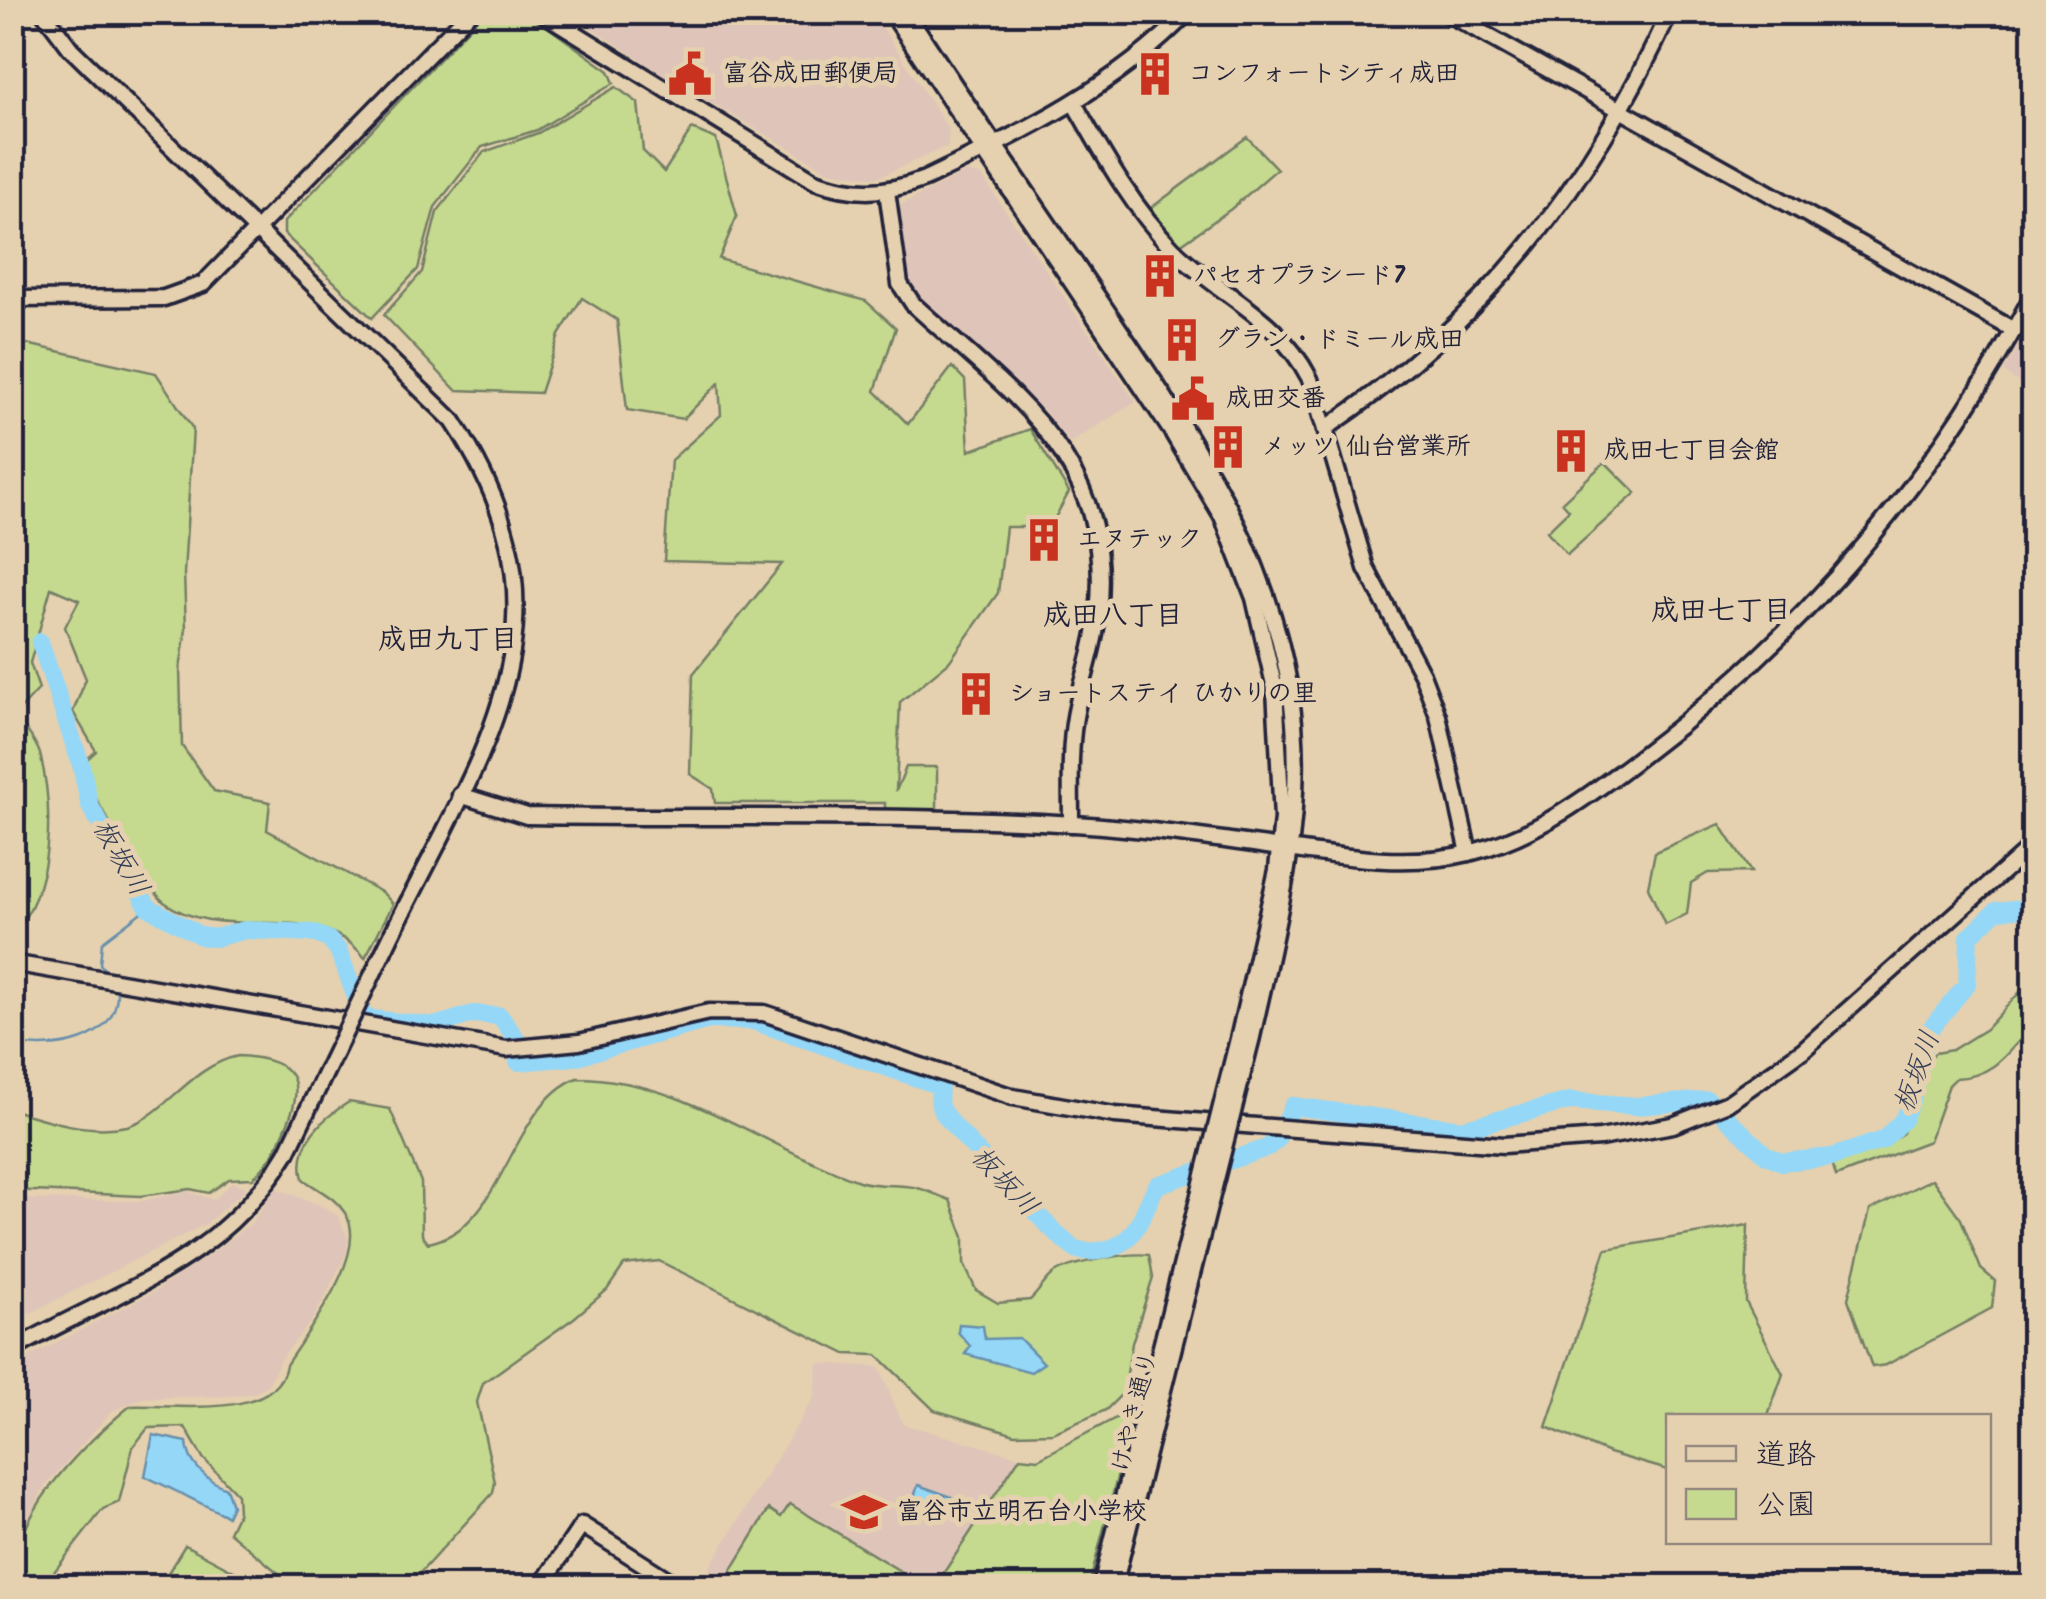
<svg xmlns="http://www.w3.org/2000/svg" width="2046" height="1599" font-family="Kalam,'Klee One',sans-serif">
  <rect width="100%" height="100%" fill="#e5d1af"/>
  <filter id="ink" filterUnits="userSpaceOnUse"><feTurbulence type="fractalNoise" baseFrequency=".01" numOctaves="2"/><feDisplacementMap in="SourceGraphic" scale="20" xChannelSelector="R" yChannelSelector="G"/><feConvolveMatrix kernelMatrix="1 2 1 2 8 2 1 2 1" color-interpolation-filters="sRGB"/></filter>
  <g filter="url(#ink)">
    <g fill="#dfc5b9">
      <polygon points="568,13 873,13 949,130 948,146 877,178 828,171 669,78"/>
      <polygon points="966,172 982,176 1136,402 1070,443 1043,410 917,300 910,287 898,206"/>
      <polygon points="2033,319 2033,392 2003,372"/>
      <polygon points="232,1182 247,1188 206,1224 13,1322 13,1199 142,1201 187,1191 214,1200"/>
      <polygon points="276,1188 327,1208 338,1216 348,1238 346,1255 314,1318 280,1360 269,1384 255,1393 234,1396 144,1398 112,1411 45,1486 13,1551 13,1365 153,1292 208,1256 252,1222"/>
      <polygon points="818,1363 879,1367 903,1424 1020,1457 935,1586 709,1586 709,1568 815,1396"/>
    </g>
    <g fill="#c5da8f" stroke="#747e65" stroke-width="2.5">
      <polygon points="484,12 528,13 609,71 614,83 537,130 482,147 435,207 418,269 372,318 284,234 284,222"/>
      <polygon points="616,87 638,103 643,151 664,172 692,129 716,139 737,216 719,259 866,301 896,328 875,391 908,424 952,367 965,380 969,451 1030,429 1069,492 1050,527 1006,527 998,593 949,662 900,702 896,791 906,767 937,767 937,809 885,809 885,803 715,803 713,789 690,774 693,674 782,564 664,561 671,460 721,415 719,383 683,419 627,410 617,320 582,298 559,335 540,393 456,390 384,315 422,272 437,212 484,152 538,133"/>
      <polygon points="1247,137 1277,169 1231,209 1180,245 1151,214 1151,208"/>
      <path d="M13,341L156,373L193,429L184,573L186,629L180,669L182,746L214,791L270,802L267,830L383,893L393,904L365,958C315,894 224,947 164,902C153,894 103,813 96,798C91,786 89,773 85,761L96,751L73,712L86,679L65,627L79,600L51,588L30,663L39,689L16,714C23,727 36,740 40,754C54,809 53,891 13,933Z"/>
      <polygon points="1605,462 1636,493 1567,555 1547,531 1569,510 1562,502"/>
      <polygon points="1720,824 1751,872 1708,873 1691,883 1687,914 1665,925 1648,887 1655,852"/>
      <path d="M2019,993L2023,1036C2003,1059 1989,1077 1956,1078L1949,1085L1929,1141L1836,1176L1832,1162L1879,1149L1903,1133L1925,1064L1935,1053L1952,1050L1986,1029Z"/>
      <path d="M238,1056C296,1059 308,1080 284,1132C276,1150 268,1165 253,1178L229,1179L209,1193L190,1189L140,1196L13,1190V1110C48,1121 90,1134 127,1126C164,1117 190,1066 238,1056Z"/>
      <path d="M577,1078C680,1078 766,1148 859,1181C877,1187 896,1184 913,1187C926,1189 938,1196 950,1200L964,1237V1264L976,1290L998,1303L1030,1300C1038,1293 1044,1282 1052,1275C1066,1263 1130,1252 1149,1255L1153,1277L1132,1343L1124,1392L1106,1410L1053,1433L1015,1434L934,1410L877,1355L846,1354L659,1261L624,1265L607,1290L574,1318L483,1383L477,1402L495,1482L493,1493L408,1586H294L229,1532L238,1513L237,1494L203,1458L185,1427L148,1428L133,1447L119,1502L103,1509L43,1586H13C12,1514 77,1450 130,1406C173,1404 277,1421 286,1365C307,1332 371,1252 345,1213C334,1196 319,1191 303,1179C294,1144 321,1119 349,1102L390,1109L421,1182L422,1235L428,1243C505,1229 509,1106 577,1078Z"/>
      <polygon points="1932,1179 1961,1219 1981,1269 1995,1281 1992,1308 1886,1365 1872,1367 1848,1299 1870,1210"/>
      <polygon points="1748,1225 1746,1302 1783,1374 1768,1416 1668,1416 1668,1470 1609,1453 1546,1427 1606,1249"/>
      <polygon points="1135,1408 1089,1586 935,1586 1020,1457 1038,1459"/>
      <polygon points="790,1504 900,1571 907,1580 903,1586 722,1586 769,1509 781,1517"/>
      <polygon points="185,1545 245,1577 239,1586 160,1586"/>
    </g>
    <g fill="#95d7f7" stroke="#678fac" stroke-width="2.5">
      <polygon points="959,1324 983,1326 985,1339 1019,1338 1044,1363 1031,1372 965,1354 970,1346 958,1332"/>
      <path d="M153,1435L187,1442C187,1463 208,1481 226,1488L232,1505L227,1516L145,1476Z"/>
      <polygon points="918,1485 952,1497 945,1518 911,1506"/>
    </g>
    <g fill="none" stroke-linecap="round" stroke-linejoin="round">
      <g stroke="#678fac" stroke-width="2.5">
        <polyline points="108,974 100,964 102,942 148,907"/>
        <path d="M12,1043C54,1052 118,1042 117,991"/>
      </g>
      <path stroke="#95d7f7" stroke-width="18" d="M40,642L81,765L90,806L148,907L201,936L215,938L245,930L313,933L328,939L338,950L364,1018L434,1026L473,1014L500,1016L518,1041V1062L574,1057L709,1020L753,1021L940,1086C940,1093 938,1103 941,1109C946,1121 1065,1246 1075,1249C1089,1254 1108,1251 1120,1244C1140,1232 1146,1204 1157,1185L1267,1148L1276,1141L1293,1106L1462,1129L1570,1101L1637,1106L1708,1100L1766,1155L1782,1162L1832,1157L1883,1140L1903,1120L1912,1098L1927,1033L1967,984L1969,937L1996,911L2023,908L2034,894"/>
      <g stroke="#22223b" stroke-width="21">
        <g id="tertiary">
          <path d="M43,12L71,49L453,421C583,619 484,747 393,932"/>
          <path d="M541,12L815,181C854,195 886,194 925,179C1020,133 1114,89 1188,12"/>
          <polyline points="891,12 1172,432 1222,516 1254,598 1275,689 1282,818 1277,870 1239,1035"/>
          <path d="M906,12C971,112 1039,209 1105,308C1192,437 1280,563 1294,723C1303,831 1275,933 1252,1037"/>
          <polyline points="1445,12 2014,330"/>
          <path d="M1074,103C1103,154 1131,206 1173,249C1221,297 1276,314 1310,379L1366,568L1422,674L1438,716L1469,853"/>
          <path d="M887,191L900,284L913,304C1013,396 1115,459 1098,613C1095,649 1081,682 1075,717C1069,752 1071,788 1071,824"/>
          <polyline points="12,299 164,298 203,284 470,12"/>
          <path d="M1325,429C1485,321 1590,187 1670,12"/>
          <path d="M460,795L527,816C709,819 893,813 1074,824C1139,828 1203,837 1267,846C1333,855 1403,869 1469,853C1535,837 1591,795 1644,754C1808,630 1938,474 2034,293"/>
          <polyline points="12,963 506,1049 579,1042 709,1012 764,1013 1013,1097 1115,1115 1504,1145 1600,1138 1673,1125 1728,1103 1803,1050 2034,844"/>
          <path d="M12,1350C120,1289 220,1264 287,1153"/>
          <polyline points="541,1586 582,1525 678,1586"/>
          <polyline points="1101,1586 1172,1303"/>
          <polyline points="1114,1586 1184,1306"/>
        </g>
      </g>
      <use href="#tertiary" stroke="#e5d1af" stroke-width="14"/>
      <g stroke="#22223b" stroke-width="21" stroke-linecap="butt">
        <g id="tertiary-bridge">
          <polyline points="287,1153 393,932"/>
          <polyline points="1172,1303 1239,1035"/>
          <polyline points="1184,1306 1252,1037"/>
        </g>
      </g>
      <use href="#tertiary-bridge" stroke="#e5d1af" stroke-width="14"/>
    </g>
  </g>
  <defs>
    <g id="civic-bare" transform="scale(3.45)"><path d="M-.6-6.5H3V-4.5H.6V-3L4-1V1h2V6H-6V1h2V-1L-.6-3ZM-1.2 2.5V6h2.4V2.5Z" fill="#c8321e" stroke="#e5d1af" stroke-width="2.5" paint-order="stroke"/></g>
    <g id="building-bare" transform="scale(3.45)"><path d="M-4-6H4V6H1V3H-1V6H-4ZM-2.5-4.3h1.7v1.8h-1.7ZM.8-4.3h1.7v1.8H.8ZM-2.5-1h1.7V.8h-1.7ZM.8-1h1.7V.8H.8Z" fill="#c8321e" stroke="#e5d1af" stroke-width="2.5" paint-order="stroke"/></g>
    <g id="school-bare" transform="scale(3.45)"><path d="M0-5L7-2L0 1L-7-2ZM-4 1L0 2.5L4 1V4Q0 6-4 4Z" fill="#c8321e" stroke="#e5d1af" stroke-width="2.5" paint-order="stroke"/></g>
  </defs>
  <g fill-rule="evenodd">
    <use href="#civic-bare" x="690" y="74"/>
    <use href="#building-bare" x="1155" y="74"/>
    <use href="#building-bare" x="1160" y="276"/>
    <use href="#building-bare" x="1182" y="340"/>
    <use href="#civic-bare" x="1193" y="399"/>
    <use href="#building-bare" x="1228" y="447"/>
    <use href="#building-bare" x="1571" y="451"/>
    <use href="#building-bare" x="1044" y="540"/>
    <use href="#building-bare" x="976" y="694"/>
    <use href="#school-bare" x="864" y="1512"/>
  </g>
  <g text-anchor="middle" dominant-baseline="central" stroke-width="10" stroke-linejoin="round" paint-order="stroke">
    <g font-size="25" font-weight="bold" fill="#22223b" stroke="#e5d1af" text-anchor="start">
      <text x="723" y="74">富谷成田郵便局</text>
      <text x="1188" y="74">コンフォートシティ成田</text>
      <text x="1193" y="276">パセオプラシード7</text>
      <text x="1215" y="340">グラン・ドミール成田</text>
      <text x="1226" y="399">成田交番</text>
      <text x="1261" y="447">メッツ 仙台営業所</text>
      <text x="1604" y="451">成田七丁目会館</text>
      <text x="1077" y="540">エヌテック</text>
      <text x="1009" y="694">ショートステイ ひかりの里</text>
      <text x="897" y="1512">富谷市立明石台小学校</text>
    </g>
    <g font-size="25" fill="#22223b" stroke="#e5d1af">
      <text transform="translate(1135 1412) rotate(-76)">けやき通り</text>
    </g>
    <g font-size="28" font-weight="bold" fill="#22223b" stroke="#e5d1af">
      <text x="1721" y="611">成田七丁目</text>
      <text x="1113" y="616">成田八丁目</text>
      <text x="448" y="640">成田九丁目</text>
    </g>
    <g font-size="28" font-style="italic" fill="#333d57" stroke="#e5d1af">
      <text transform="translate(120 858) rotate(60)">板坂川</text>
      <text transform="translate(1918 1072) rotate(-70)">板坂川</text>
      <text transform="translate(1004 1182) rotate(47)">板坂川</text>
    </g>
  </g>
  <rect width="2046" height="1599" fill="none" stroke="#e5d1af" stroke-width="50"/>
  <rect x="25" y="25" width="1996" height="1549" fill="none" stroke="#22223b" stroke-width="4" filter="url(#ink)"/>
  <rect x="1666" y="1414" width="325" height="130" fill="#e5d1af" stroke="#978b81" stroke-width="2.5"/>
  <rect x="1686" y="1446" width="50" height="15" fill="#e5d1af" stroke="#978b81" stroke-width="2.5"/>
  <text x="1756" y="1464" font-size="30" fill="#22223b">道路</text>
  <rect x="1686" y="1489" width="50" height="30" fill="#c5da8f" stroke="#978b81" stroke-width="2.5"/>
  <text x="1756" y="1514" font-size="30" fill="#22223b">公園</text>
</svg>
